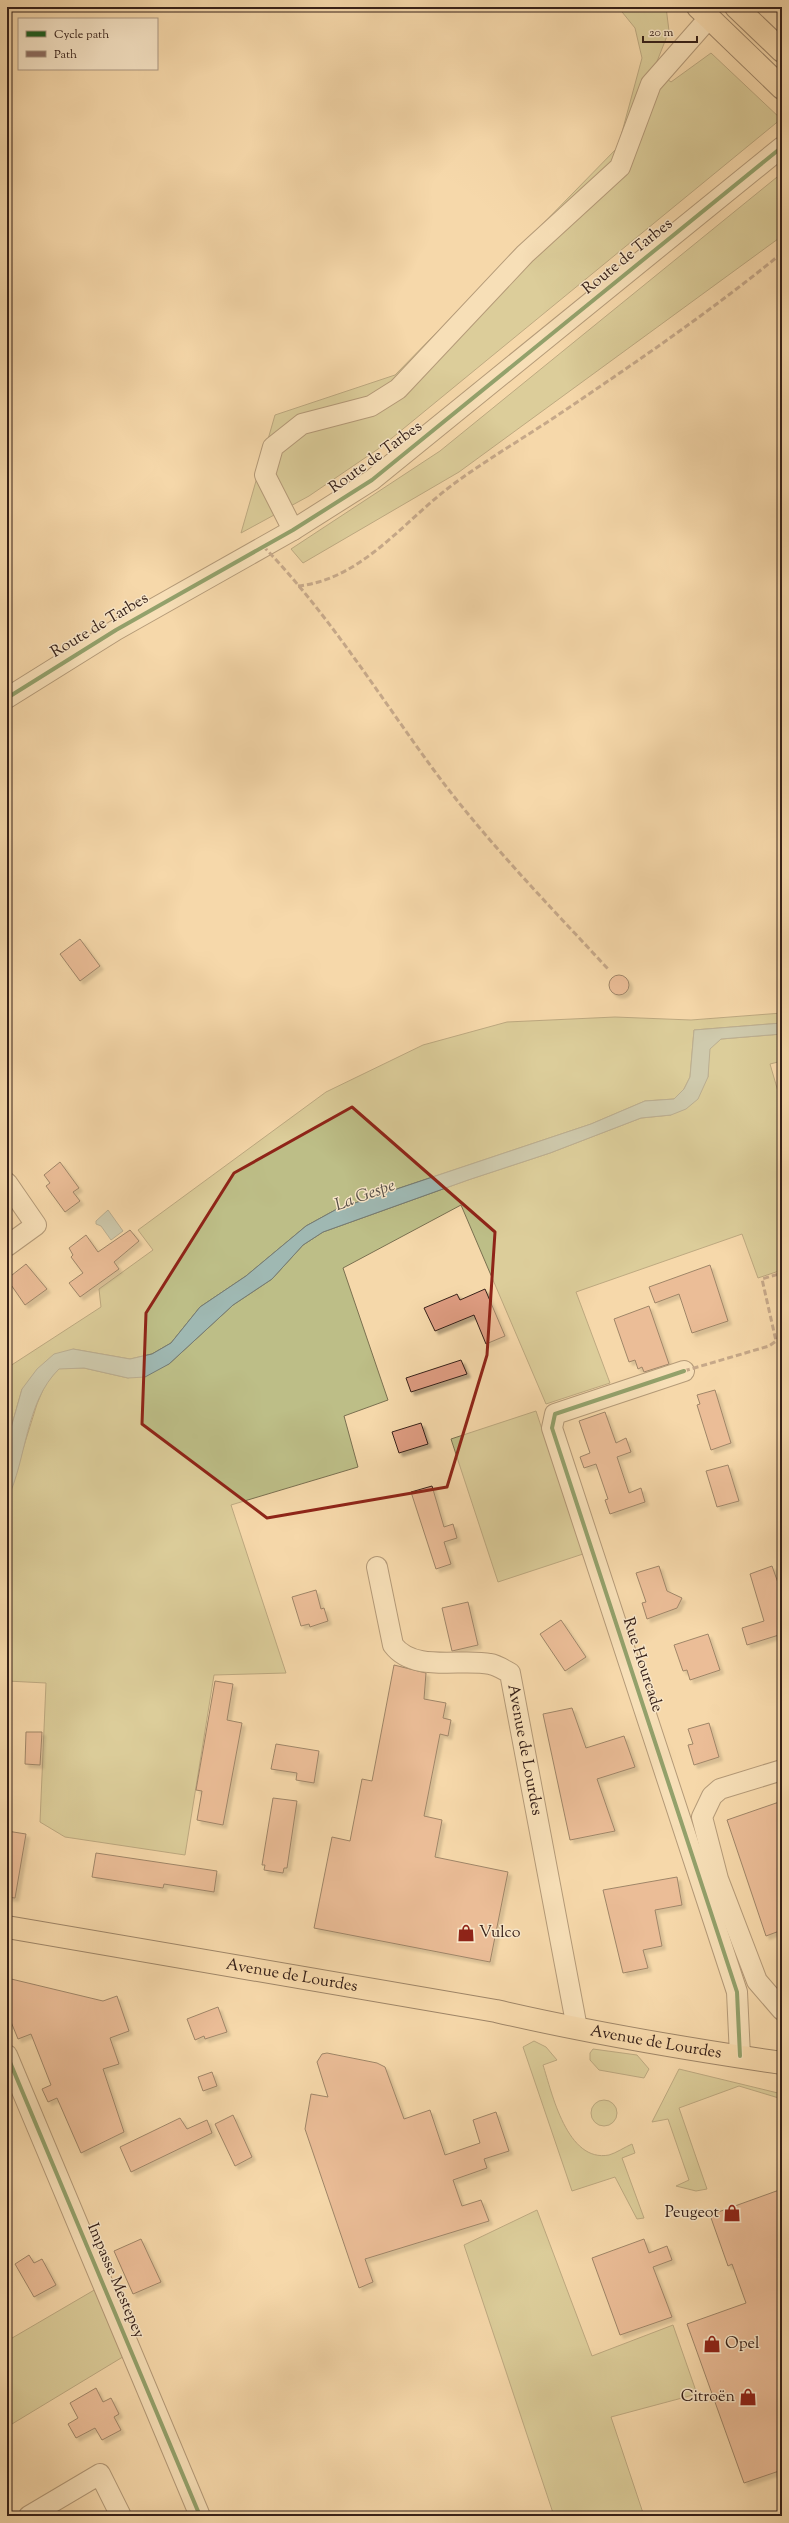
<svg xmlns="http://www.w3.org/2000/svg" width="789" height="2523" font-family="'Sorts Mill Goudy',serif">
  <defs>
    <filter id="shadow"><feDropShadow dx="3.5" dy="3.5" stdDeviation="1" flood-color="#0004"/></filter>
  </defs>
  <rect width="100%" height="100%" fill="#f5d8aa"/>
  <filter id="stains"><feTurbulence type="fractalNoise" baseFrequency=".005" numOctaves="4"/><feColorMatrix values="0 0 0 0 .2 0 0 0 0 .09 0 0 0 0 .02 0 0 0 .5 -.17"/></filter>
  <radialGradient id="worn" r=".72"><stop offset=".6" stop-color="#630" stop-opacity="0"/><stop offset="1" stop-color="#630" stop-opacity=".3"/></radialGradient>
  <g fill="#bdbe87" stroke="#7a7050">
    <polygon points="618,7 666,7 669,31 654,69 671,82 711,53 781,119 381,447 309,496 241,533 275,415 395,375 618,147 642,58 635,28"/>
    <polygon points="782,173 782,236 459,472 303,563 291,549 440,451"/>
    <polygon points="782,1013 782,1023 694,1030 690,1077 684,1089 674,1099 645,1101 591,1124 337,1209 306,1226 246,1276 200,1307 171,1343 152,1354 130,1359 73,1349 22,1389 7,1442 7,1368 101,1307 99,1289 153,1250 138,1230 326,1092 423,1045 507,1022 615,1017 691,1020"/>
    <polygon points="782,1034 782,1061 770,1064 782,1105 782,1270 758,1278 742,1234 576,1292 610,1383 546,1404 461,1205 343,1268 388,1400 344,1416 358,1467 231,1505 286,1673 214,1675 185,1855 65,1837 40,1822 46,1683 7,1681 7,1500 37,1404 45,1385 59,1368 84,1368 128,1378 169,1364 233,1305 272,1279 303,1245 323,1232 468,1180 550,1153 641,1118 671,1115 708,1077 709,1049 721,1039"/>
    <polygon points="536,1411 583,1554 498,1582 451,1439"/>
    <path d="M534,2041L546,2047L557,2060L543,2065C552,2093 567,2163 609,2155C616,2153 625,2147 632,2144L635,2153L622,2158L644,2218L637,2219L615,2177L572,2191L523,2047Z"/>
    <polygon points="593,2049 637,2055 649,2069 644,2078 599,2070 590,2060 590,2053"/>
    <polygon points="679,2069 782,2094 782,2099 739,2086 679,2108 707,2189 696,2191 676,2186 689,2180 668,2119 652,2122"/>
    <circle cx="604" cy="2113" r="13"/>
    <polygon points="537,2210 592,2356 673,2325 697,2394 611,2417 644,2516 554,2516 464,2245"/>
    <polygon points="96,2289 126,2355 7,2427 7,2341"/>
  </g>
  <g fill="#9fb8b2" stroke="#757c75">
    <path d="M782,1023V1034L721,1039L710,1049L708,1077L698,1099L686,1109L671,1115L641,1118L550,1153L468,1180L323,1232L303,1245L272,1279L233,1305L169,1364L145,1377L128,1378L84,1368L59,1369C25,1402 27,1459 7,1500V1442L22,1389L37,1369L54,1354L73,1349L130,1359L152,1354L171,1343L200,1307L246,1276L306,1226L337,1209L591,1124L645,1101L674,1099L684,1089L690,1077L694,1030Z"/>
    <polygon points="108,1210 123,1231 111,1240 101,1226 96,1224 96,1221"/>
  </g>
  <g fill="#de9c81" stroke="#372119" filter="url(#shadow)">
    <polygon points="80,939 100,966 80,981 60,954"/>
    <circle cx="619" cy="985" r="10"/>
    <polygon points="60,1162 79,1188 73,1192 80,1201 65,1212 46,1186 50,1183 44,1175"/>
    <polygon points="130,1230 139,1241 114,1262 119,1269 80,1297 69,1283 83,1273 71,1257 73,1255 69,1248 86,1235 98,1252"/>
    <polygon points="26,1264 47,1289 25,1305 7,1279"/>
    <polygon points="710,1265 728,1321 692,1333 679,1294 655,1303 649,1287"/>
    <polygon points="485,1289 505,1336 486,1344 474,1315 435,1331 424,1308 455,1295 457,1294 460,1300"/>
    <polygon points="649,1306 669,1364 644,1372 642,1367 638,1369 635,1360 629,1362 614,1319"/>
    <polygon points="461,1360 467,1374 411,1392 406,1378"/>
    <polygon points="715,1390 731,1443 711,1450 697,1405 700,1404 697,1395"/>
    <polygon points="605,1412 616,1443 626,1438 631,1452 617,1457 629,1493 641,1488 645,1502 610,1514 605,1500 608,1499 596,1464 584,1468 580,1457 590,1453 579,1421"/>
    <polygon points="421,1423 428,1444 399,1453 392,1432"/>
    <polygon points="728,1465 739,1501 717,1507 706,1471"/>
    <polygon points="432,1486 444,1527 453,1524 457,1538 444,1542 451,1564 436,1569 411,1492"/>
    <polygon points="659,1566 667,1591 682,1598 677,1608 647,1619 642,1603 646,1602 636,1573"/>
    <polygon points="772,1566 782,1594 782,1634 747,1645 742,1628 764,1621 750,1574"/>
    <polygon points="316,1590 321,1609 324,1608 328,1621 310,1627 309,1624 301,1626 292,1597"/>
    <polygon points="468,1602 478,1645 452,1651 442,1608"/>
    <polygon points="561,1620 586,1657 565,1671 540,1634"/>
    <polygon points="708,1634 720,1670 690,1680 687,1670 683,1671 674,1645"/>
    <polygon points="394,1665 426,1673 424,1699 446,1703 443,1718 451,1720 448,1736 440,1734 424,1816 442,1820 435,1857 508,1872 490,1962 314,1928 332,1837 350,1841 362,1779 372,1781"/>
    <polygon points="215,1681 233,1684 227,1720 242,1723 223,1825 197,1820 202,1791 196,1790"/>
    <polygon points="572,1708 586,1748 624,1736 635,1767 597,1779 615,1831 570,1840 543,1714"/>
    <polygon points="709,1723 719,1757 694,1765 688,1745 693,1744 688,1729"/>
    <polygon points="26,1732 42,1732 40,1765 25,1764"/>
    <polygon points="276,1744 319,1751 314,1783 296,1780 297,1773 271,1769"/>
    <polygon points="273,1798 297,1801 287,1868 284,1868 283,1873 264,1870 265,1865 262,1865"/>
    <polygon points="782,1801 782,1930 766,1936 727,1820"/>
    <polygon points="7,1831 26,1834 15,1898 7,1897"/>
    <polygon points="96,1853 217,1871 214,1892 164,1884 163,1888 92,1877"/>
    <polygon points="677,1877 682,1905 655,1910 662,1946 643,1950 648,1968 623,1973 603,1890"/>
    <polygon points="7,1978 103,2001 117,1996 129,2031 110,2038 119,2064 103,2069 124,2132 81,2153 57,2098 48,2102 42,2089 51,2085 31,2034 18,2039 7,2012"/>
    <polygon points="218,2007 227,2032 205,2039 204,2036 195,2040 187,2019"/>
    <polygon points="327,2053 377,2063 385,2067 404,2119 430,2110 445,2155 480,2143 473,2120 496,2112 509,2151 484,2159 487,2168 453,2180 462,2206 481,2200 489,2221 365,2259 373,2282 359,2288 305,2129 311,2094 328,2097 317,2062 322,2054"/>
    <polygon points="212,2072 217,2086 203,2091 198,2077"/>
    <polygon points="233,2115 252,2157 235,2166 215,2124"/>
    <polygon points="180,2118 187,2129 207,2120 212,2133 131,2172 120,2147"/>
    <polygon points="782,2189 782,2470 744,2483 687,2324 746,2303 732,2264 728,2266 710,2215"/>
    <polygon points="141,2239 161,2282 133,2294 114,2251"/>
    <polygon points="644,2239 649,2253 667,2246 672,2260 653,2267 672,2317 620,2335 592,2258"/>
    <polygon points="29,2255 34,2263 42,2259 56,2285 34,2297 15,2264"/>
    <polygon points="96,2388 103,2402 111,2398 119,2414 114,2417 121,2430 102,2440 95,2428 76,2438 68,2424 78,2418 70,2403"/>
  </g>
  <g fill="none" stroke-linecap="round" stroke-linejoin="round">
    <g stroke="#664f3d" stroke-width="22">
      <g id="minor">
        <polyline points="293,530 265,475 273,447 302,424 371,406 398,389 525,254 620,167 651,84 709,18"/>
        <polyline points="7,698 116,630 293,530 372,480 782,147"/>
        <polyline points="7,1246 36,1225 7,1183"/>
        <polyline points="684,1371 555,1414 552,1428 737,1992 740,2056"/>
        <path id="s1" d="M377,1567L393,1645C414,1673 461,1658 490,1664C497,1665 504,1670 510,1673L577,2028"/>
        <polyline points="782,1770 720,1789 712,1796 702,1817 718,1879 757,1981 782,2010"/>
        <polyline points="7,2055 200,2516"/>
        <polyline points="29,2516 100,2474 121,2516"/>
      </g>
    </g>
    <g stroke="#372119" stroke-width="24">
      <g id="major">
        <path id="s2" d="M7,1927L496,2011C591,2033 686,2049 782,2063"/>
      </g>
    </g>
    <g stroke="#372119" stroke-width="24">
      <g id="highway">
        <polyline points="698,7 782,88"/>
        <polyline points="736,7 782,51"/>
      </g>
    </g>
    <use href="#minor" stroke="#f8e6c8" stroke-width="20"/>
    <use href="#major" stroke="#f5d8aa" stroke-width="22"/>
    <use href="#highway" stroke="#f5d8aa" stroke-width="22"/>
    <g stroke="#8d6e63" stroke-width="3" stroke-dasharray="6 3" stroke-linecap="butt">
      <path d="M263,546C328,613 378,694 433,769C486,841 548,904 608,969"/>
      <path d="M298,586C359,580 401,525 447,489C481,463 519,441 555,417C632,365 710,312 782,253"/>
      <polyline points="684,1371 769,1346 776,1341 762,1279 782,1273"/>
    </g>
    <g stroke="#f8e6c8" stroke-width="6">
      <g id="cycleway">
        <polyline points="7,698 116,630 293,530 372,480 782,147"/>
        <polyline points="684,1371 555,1414 552,1428 737,1992 740,2056"/>
        <polyline points="7,2055 200,2516"/>
      </g>
    </g>
    <use href="#cycleway" stroke="#1b5e20" stroke-width="4"/>
  </g>
  <path d="M0 0H789V2523H0ZM352,1107L495,1232L487,1355L447,1487L267,1518L142,1424L146,1313L234,1173Z" fill="#f5d8aa" fill-opacity=".55" fill-rule="evenodd"/>
  <path fill="none" stroke="#8f2418" stroke-width="3" stroke-linejoin="round" d="M352,1107L495,1232L487,1355L447,1487L267,1518L142,1424L146,1313L234,1173Z"/>
  <defs>
    <g id="shop-bare" transform="scale(1.38)"><path d="M-5-2.5h2.3a2.7 3.5 0 0 1 5.4 0H5L5.5 6h-11ZM-1.5-2.5h3a1.5 2.3 0 0 0-3 0Z" fill="#8f2418" stroke="#f8e6c8" stroke-width="2.5" paint-order="stroke"/></g>
  </defs>
  <g fill-rule="evenodd">
    <use href="#shop-bare" x="466" y="1933"/>
    <use href="#shop-bare" x="732" y="2213"/>
    <use href="#shop-bare" x="712" y="2344"/>
    <use href="#shop-bare" x="748" y="2397"/>
  </g>
  <g text-anchor="middle" dominant-baseline="central" stroke-width="3" stroke-linejoin="round" paint-order="stroke">
    <g font-size="16" fill="#372119" stroke="#f8e6c8">
      <text transform="translate(628 257) rotate(-39)">Route de Tarbes</text>
      <text transform="translate(376 458) rotate(-36)">Route de Tarbes</text>
      <text transform="translate(100 626) rotate(-31)">Route de Tarbes</text>
      <text transform="translate(642 1665) rotate(72)">Rue Hourcade</text>
      <text stroke="none"><textPath href="#s1" startOffset="282">Avenue de Lourdes</textPath></text>
      <text stroke="none"><textPath href="#s2" startOffset="289">Avenue de Lourdes</textPath></text>
      <text stroke="none"><textPath href="#s2" startOffset="659">Avenue de Lourdes</textPath></text>
      <text transform="translate(115 2281) rotate(67)">Impasse Mestepey</text>
    </g>
    <g font-size="16" fill="#372119" stroke="#f8e6c8" text-anchor="start">
      <text x="479" y="1933">Vulco</text>
      <text x="719" y="2213" text-anchor="end">Peugeot</text>
      <text x="725" y="2344">Opel</text>
      <text x="735" y="2397" text-anchor="end">Citroën</text>
    </g>
    <g font-size="17" font-style="italic" fill="#564e47" stroke="#f8e6c8">
      <text transform="translate(365 1196) rotate(-20)">La Gespe</text>
    </g>
  </g>
  <rect width="789" height="2523" fill="none" stroke="#f5d8aa" stroke-width="24"/>
  <rect x="8" y="8" width="773" height="2507" fill="none" stroke="#372119" stroke-width="2"/>
  <rect x="12" y="12" width="765" height="2499" fill="none" stroke="#372119"/>
  <rect x="18" y="18" width="140" height="52" fill="#f8e6c8" stroke="#ab9782"/>
  <rect x="26" y="31" width="20" height="6" fill="#1b5e20" stroke="#ab9782"/>
  <text x="54" y="38" font-size="12" fill="#372119">Cycle path</text>
  <rect x="26" y="51" width="20" height="6" fill="#8d6e63" stroke="#ab9782"/>
  <text x="54" y="58" font-size="12" fill="#372119">Path</text>
  <path d="M643 36v6h54v-6" fill="none" stroke="#372119" stroke-width="2"/>
  <text x="649" y="36" font-size="12" fill="#372119" stroke="#f8e6c8" stroke-width="3" paint-order="stroke">20 m</text>
  <rect width="100%" height="100%" filter="url(#stains)"/>
  <rect width="100%" height="100%" fill="url(#worn)"/>
</svg>
